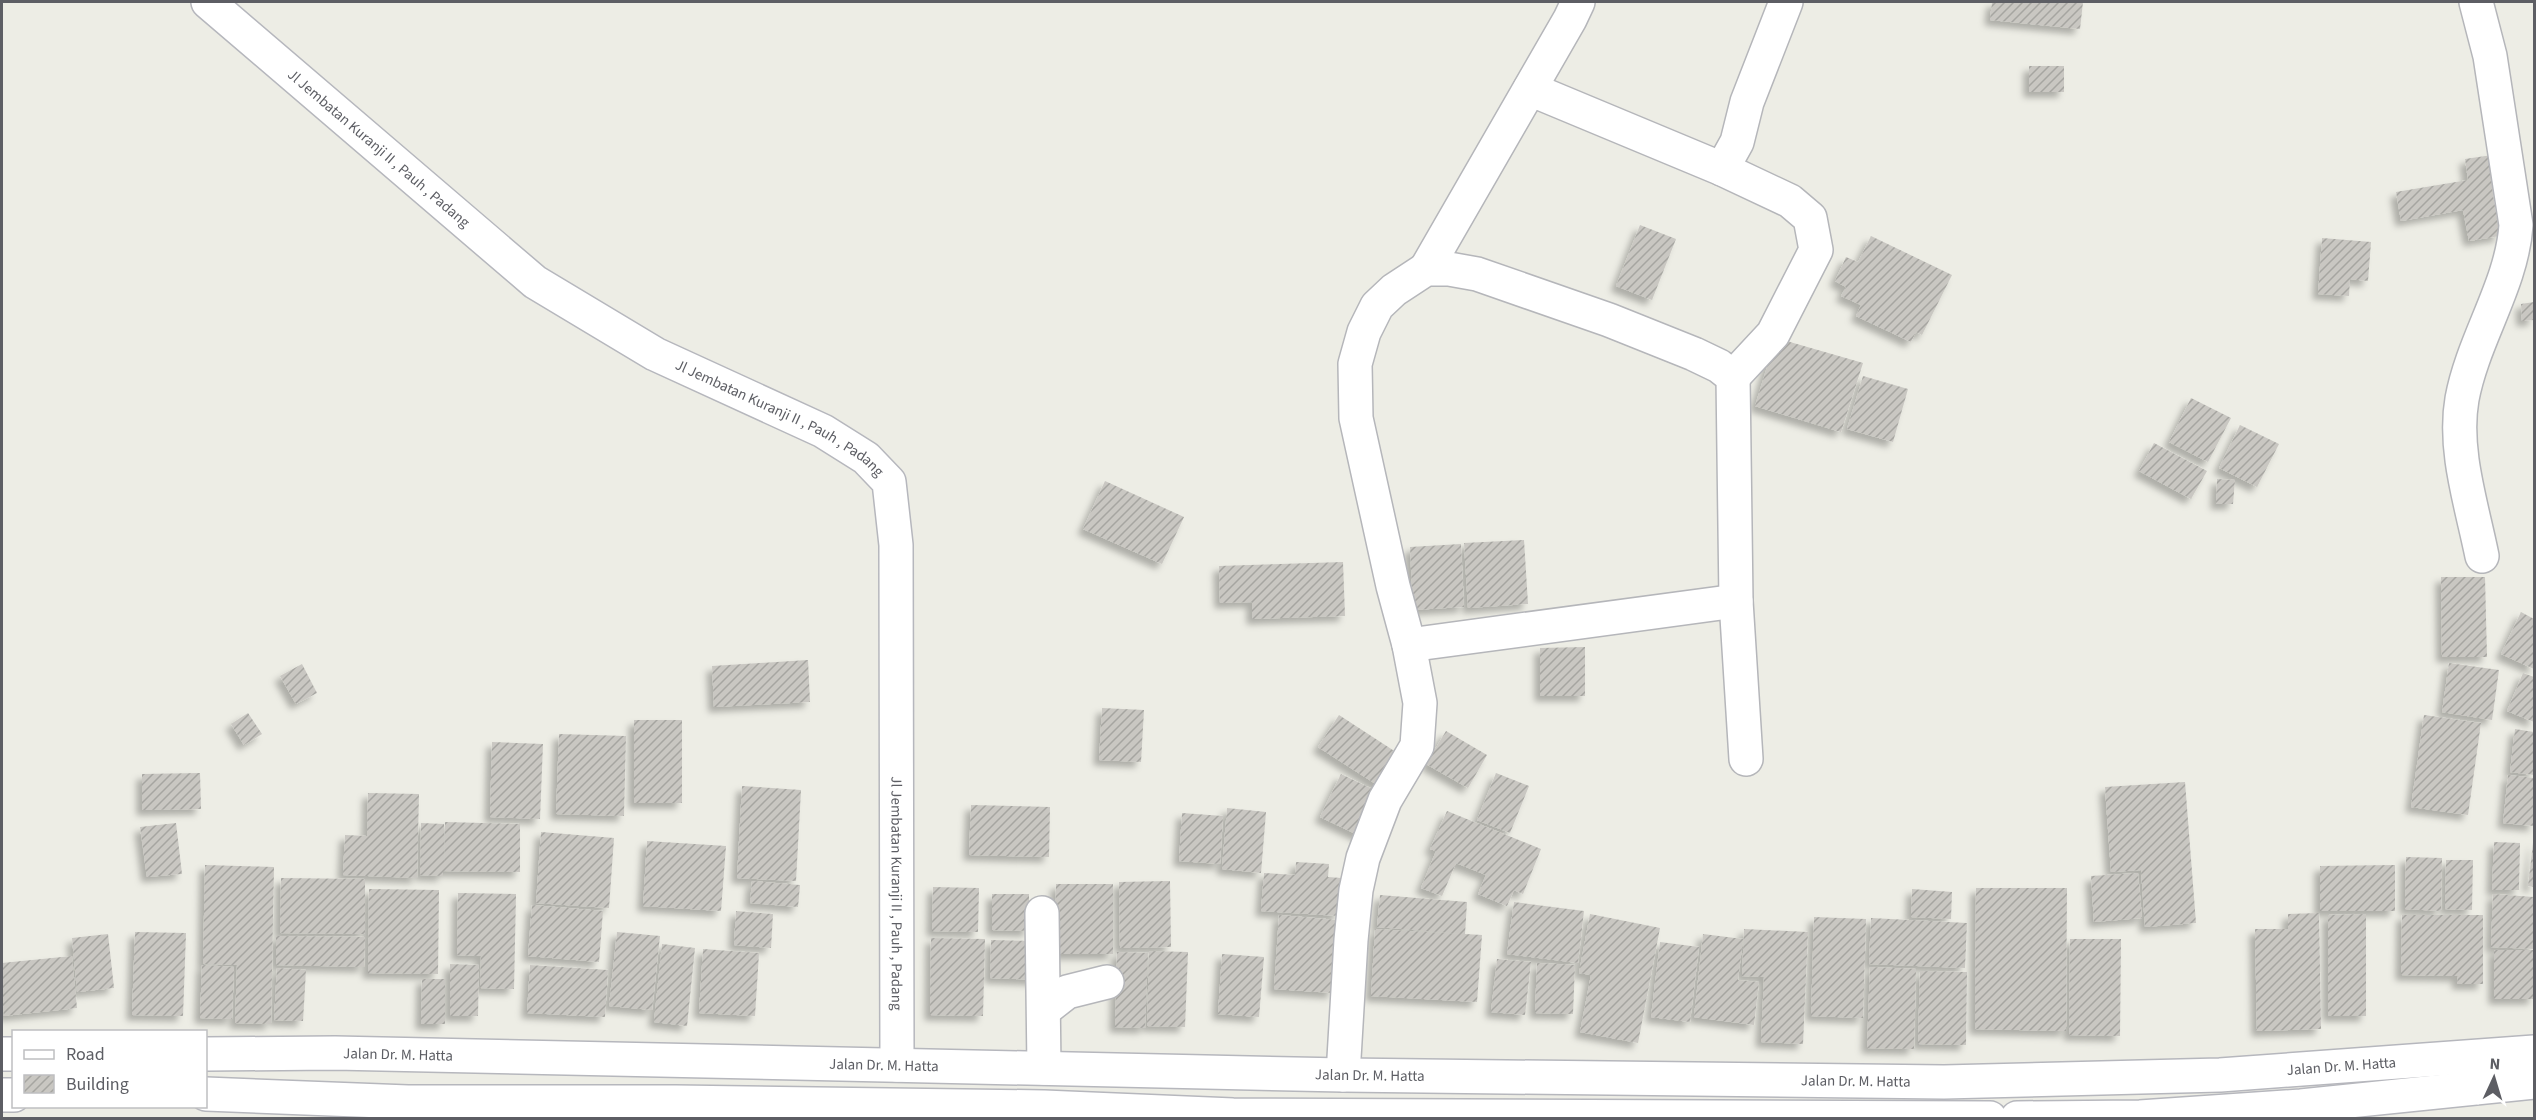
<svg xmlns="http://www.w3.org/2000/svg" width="2536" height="1120" font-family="'Source Sans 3',sans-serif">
  <defs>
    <pattern id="building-hatch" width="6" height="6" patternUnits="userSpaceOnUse" patternTransform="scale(1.5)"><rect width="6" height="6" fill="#c9c7c2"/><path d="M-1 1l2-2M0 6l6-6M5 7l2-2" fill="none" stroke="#a6a5a1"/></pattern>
    <filter id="shadow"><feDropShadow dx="-5.5" dy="5.5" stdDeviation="3" flood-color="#0004"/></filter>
  </defs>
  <rect width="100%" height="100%" fill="#edede5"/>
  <g fill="url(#building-hatch)" filter="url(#shadow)">
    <polygon points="1992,2 2083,2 2080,29 1990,20"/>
    <rect x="2029" y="66" width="35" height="26"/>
    <polygon points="2499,154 2504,186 2492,188 2500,236 2469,241 2463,210 2401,221 2396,192 2468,180 2465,159"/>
    <polygon points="1640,225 1676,239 1652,300 1616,286"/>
    <polygon points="1871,236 1952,275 1922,335 1916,332 1911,342 1856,316 1861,305 1841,296 1846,287 1835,281 1846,257 1858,262"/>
    <polygon points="2322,238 2371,242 2368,281 2350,279 2349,296 2318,294"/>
    <polygon points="2534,302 2534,320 2522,321 2521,304"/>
    <polygon points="1776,338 1863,363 1841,432 1755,406"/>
    <polygon points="1863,376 1908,389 1893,442 1847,429"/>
    <polygon points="2191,398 2231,418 2208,462 2169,442"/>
    <polygon points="2240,425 2279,444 2257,487 2219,468"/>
    <polygon points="2154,443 2207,471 2191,499 2139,471"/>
    <polygon points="2217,479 2235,480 2233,504 2216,504"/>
    <polygon points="1105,481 1184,517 1162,564 1083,529"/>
    <polygon points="1524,540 1528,604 1468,608 1464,543"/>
    <polygon points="1461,544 1464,607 1413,610 1410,547"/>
    <polygon points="1343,562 1345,616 1252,619 1252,602 1220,603 1219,566"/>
    <polygon points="2441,577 2485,577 2487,657 2442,657"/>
    <polygon points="2521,612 2534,619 2534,669 2501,654"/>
    <polygon points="1585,647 1585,696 1540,696 1540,648"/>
    <polygon points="808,660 810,702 714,707 712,666"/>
    <polygon points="2449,663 2499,670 2492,720 2442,712"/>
    <polygon points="302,664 317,693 296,704 280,676"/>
    <polygon points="2523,673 2534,677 2534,722 2507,711"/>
    <polygon points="1102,708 1144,710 1141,762 1099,760"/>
    <polygon points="248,713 262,734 244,745 231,724"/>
    <polygon points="1339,715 1402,756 1382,788 1318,747"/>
    <polygon points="2424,715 2481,723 2468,815 2411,807"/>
    <rect x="634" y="720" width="48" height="83"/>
    <polygon points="2515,729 2534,732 2534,775 2510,772"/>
    <polygon points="1446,731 1487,755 1468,788 1426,764"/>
    <polygon points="559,734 626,736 624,816 556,814"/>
    <polygon points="492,742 543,744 540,819 490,817"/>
    <polygon points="200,773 201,809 142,810 142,774"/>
    <polygon points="1496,773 1529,786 1510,833 1477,820"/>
    <polygon points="1341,774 1383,794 1362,837 1320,817"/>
    <polygon points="2508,775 2534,778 2534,826 2503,823"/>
    <polygon points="2185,782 2196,923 2145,927 2141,870 2111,872 2105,787"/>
    <polygon points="742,786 801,790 796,881 737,878"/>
    <polygon points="368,793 419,794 417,878 343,875 345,835 367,836"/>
    <polygon points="971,805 1050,807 1049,857 969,855"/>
    <polygon points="1227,808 1266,812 1261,873 1222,869"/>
    <polygon points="1447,811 1541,849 1523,894 1514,890 1507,906 1478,894 1486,875 1456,863 1442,896 1421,888 1436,851 1430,849"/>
    <polygon points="1182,813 1223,816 1220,864 1179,861"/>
    <polygon points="445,822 520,824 520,872 443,871 443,876 420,875 421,823 444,824 444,867"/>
    <polygon points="176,823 182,874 147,877 140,827"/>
    <polygon points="541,832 614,838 609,908 536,903"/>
    <polygon points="647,841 726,846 721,911 643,906"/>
    <polygon points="2494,842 2520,843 2519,890 2492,890"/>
    <polygon points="2533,843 2534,843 2534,887 2528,886"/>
    <polygon points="2406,857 2442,858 2441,911 2405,909"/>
    <polygon points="2446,860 2473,860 2472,910 2445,909"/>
    <polygon points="1296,862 1329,864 1328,877 1341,878 1339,916 1261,911 1264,873 1295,875"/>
    <polygon points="205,865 274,867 271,1024 235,1023 237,965 203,964"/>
    <polygon points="2395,865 2395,911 2320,911 2320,866"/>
    <polygon points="2138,873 2142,918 2094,922 2091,876"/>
    <polygon points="281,878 365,879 365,934 280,933"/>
    <polygon points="752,881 800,885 798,907 750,903"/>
    <polygon points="1170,881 1171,947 1120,948 1119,882"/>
    <polygon points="1056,884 1113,884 1113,954 1055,954"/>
    <polygon points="933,887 979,888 978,932 932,931"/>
    <polygon points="1976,888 2067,888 2066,1031 1975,1029"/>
    <polygon points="369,889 439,890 438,974 368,973"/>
    <polygon points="1912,889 1952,892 1951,919 1911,917"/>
    <polygon points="458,893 516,894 514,989 480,988 481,956 457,955"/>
    <polygon points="992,894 1029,894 1029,931 992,930"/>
    <polygon points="2493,894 2534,897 2534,949 2491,947"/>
    <polygon points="1380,895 1467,902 1465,934 1482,935 1477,1002 1371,996 1375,929 1462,934 1377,927"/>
    <polygon points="1514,902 1584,911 1578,963 1507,954"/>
    <polygon points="532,905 603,911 599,962 528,956"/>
    <polygon points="736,911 773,914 771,948 734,945"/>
    <polygon points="2319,913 2321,1029 2257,1031 2255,929 2288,929 2288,914"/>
    <polygon points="1590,914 1660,928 1638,1043 1580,1032 1591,975 1579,973"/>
    <polygon points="2366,914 2366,1016 2328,1016 2328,915"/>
    <polygon points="1279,915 1338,920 1333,993 1274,989"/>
    <polygon points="2402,915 2483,915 2483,984 2457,984 2458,976 2401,975"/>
    <polygon points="1814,917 1866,919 1863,1018 1811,1016"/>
    <polygon points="1871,918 1967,923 1965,968 1869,964"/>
    <polygon points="1744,929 1808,932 1803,1044 1761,1042 1764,977 1742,976"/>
    <polygon points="135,932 186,933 183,1016 132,1015"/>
    <polygon points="617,932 660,936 652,1010 609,1006"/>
    <polygon points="108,934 114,988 77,992 72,938"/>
    <polygon points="1703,934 1743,939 1738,980 1759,982 1754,1025 1694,1017"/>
    <polygon points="276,936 365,937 364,967 276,965"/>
    <polygon points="931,938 985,939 983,1016 930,1015"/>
    <polygon points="2070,939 2121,939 2120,1036 2069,1035"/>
    <polygon points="991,940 1040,941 1039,980 990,978"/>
    <polygon points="1660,942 1699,947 1690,1022 1651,1017"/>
    <polygon points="662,944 695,948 687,1026 654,1022"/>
    <polygon points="703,949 759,953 755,1016 699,1013"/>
    <rect x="2494" y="950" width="40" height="49"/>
    <polygon points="1149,951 1188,952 1185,1027 1147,1026"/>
    <polygon points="1117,952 1148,953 1145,1028 1115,1027"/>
    <polygon points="1222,954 1264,957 1259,1017 1218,1014"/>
    <polygon points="72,956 77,1008 4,1016 2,1001 2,963"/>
    <polygon points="1497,959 1531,962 1525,1015 1491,1012"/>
    <polygon points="1537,963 1575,965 1573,1014 1535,1013"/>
    <polygon points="450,964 479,965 478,1016 450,1016"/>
    <polygon points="202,965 234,967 232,1019 200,1018"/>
    <polygon points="530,965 608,970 605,1017 527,1013"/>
    <polygon points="1870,967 1916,969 1914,1049 1867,1048"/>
    <polygon points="277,968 306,970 303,1021 274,1020"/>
    <polygon points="1920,971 1967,972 1966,1045 1918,1044"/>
    <polygon points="422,979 445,979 445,1024 421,1024"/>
  </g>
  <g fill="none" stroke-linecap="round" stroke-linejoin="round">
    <g stroke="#b5b6ba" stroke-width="36">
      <g id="street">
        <path d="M2476,2L2490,56L2516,225C2512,285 2473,339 2462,399C2453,450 2472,506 2482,556"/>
        <polyline points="1530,89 1722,169"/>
        <polyline points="1426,269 1570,19 1578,2"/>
        <polyline points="1733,377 1773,334 1816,250 1810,218 1790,201 1722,169 1737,142 1747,102 1786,2"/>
        <polyline points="1409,645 1736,601"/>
        <polyline points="1042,913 1044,1068"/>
        <polyline points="1044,1010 1067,992 1107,982"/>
        <polyline points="1343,1075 1351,940 1356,890 1363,858 1385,800 1417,746 1420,703 1409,645 1393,586 1356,418 1355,364 1364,332 1377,306 1394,290 1426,269 1449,269 1477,274 1609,320 1694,354 1719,366 1733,377 1736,601 1746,759"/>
      </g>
    </g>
    <g stroke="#b6b7bd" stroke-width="36">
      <g id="secondary">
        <path id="s1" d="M208,2L535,282L655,354L823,431L866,458L889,482L896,545L897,1065"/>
        <polyline points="2,1054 14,1054"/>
        <path id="s2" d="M206,1054L335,1053L1343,1075L1944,1082L2220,1075L2534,1052"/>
        <polyline points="206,1094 408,1102 676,1102 1044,1107 1233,1115 1990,1118"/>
        <polyline points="2,1095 14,1095"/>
        <polyline points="2017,1118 2140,1117 2301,1106 2534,1082"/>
      </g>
    </g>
    <use href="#street" stroke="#fff" stroke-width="33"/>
    <use href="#secondary" stroke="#fff" stroke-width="33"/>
  </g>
  <g text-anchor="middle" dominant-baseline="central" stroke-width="4.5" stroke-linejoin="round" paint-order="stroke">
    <g font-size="15" fill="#5d5e64" stroke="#fff">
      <text stroke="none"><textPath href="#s1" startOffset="225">Jl Jembatan Kuranji II , Pauh , Padang</textPath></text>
      <text stroke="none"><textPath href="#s1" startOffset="711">Jl Jembatan Kuranji II , Pauh , Padang</textPath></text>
      <text stroke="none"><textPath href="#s1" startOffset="1251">Jl Jembatan Kuranji II , Pauh , Padang</textPath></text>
      <text stroke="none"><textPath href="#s2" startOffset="192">Jalan Dr. M. Hatta</textPath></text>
      <text stroke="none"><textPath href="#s2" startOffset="678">Jalan Dr. M. Hatta</textPath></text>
      <text stroke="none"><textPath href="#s2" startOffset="2136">Jalan Dr. M. Hatta</textPath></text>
      <text stroke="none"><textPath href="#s2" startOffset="1164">Jalan Dr. M. Hatta</textPath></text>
      <text stroke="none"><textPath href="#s2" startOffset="1650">Jalan Dr. M. Hatta</textPath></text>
    </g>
  </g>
  <rect width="2536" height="1120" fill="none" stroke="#5d5e64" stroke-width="6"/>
  <rect x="12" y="1030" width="195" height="78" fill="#ffffff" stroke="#bebfc1" stroke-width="1.5"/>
  <rect x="24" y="1050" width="30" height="9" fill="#ffffff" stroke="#bebfc1" stroke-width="1.5"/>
  <text x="66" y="1060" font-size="18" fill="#5d5e64">Road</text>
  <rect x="24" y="1075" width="30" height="18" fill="url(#building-hatch)" stroke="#bebfc1" stroke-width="1.5"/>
  <text x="66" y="1090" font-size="18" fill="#5d5e64">Building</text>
  <g transform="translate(2494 1078) rotate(4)" stroke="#ffffff" stroke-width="4.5" paint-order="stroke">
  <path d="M0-4.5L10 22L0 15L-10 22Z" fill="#5d5e64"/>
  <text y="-9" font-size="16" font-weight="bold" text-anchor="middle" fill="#5d5e64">N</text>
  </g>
</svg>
